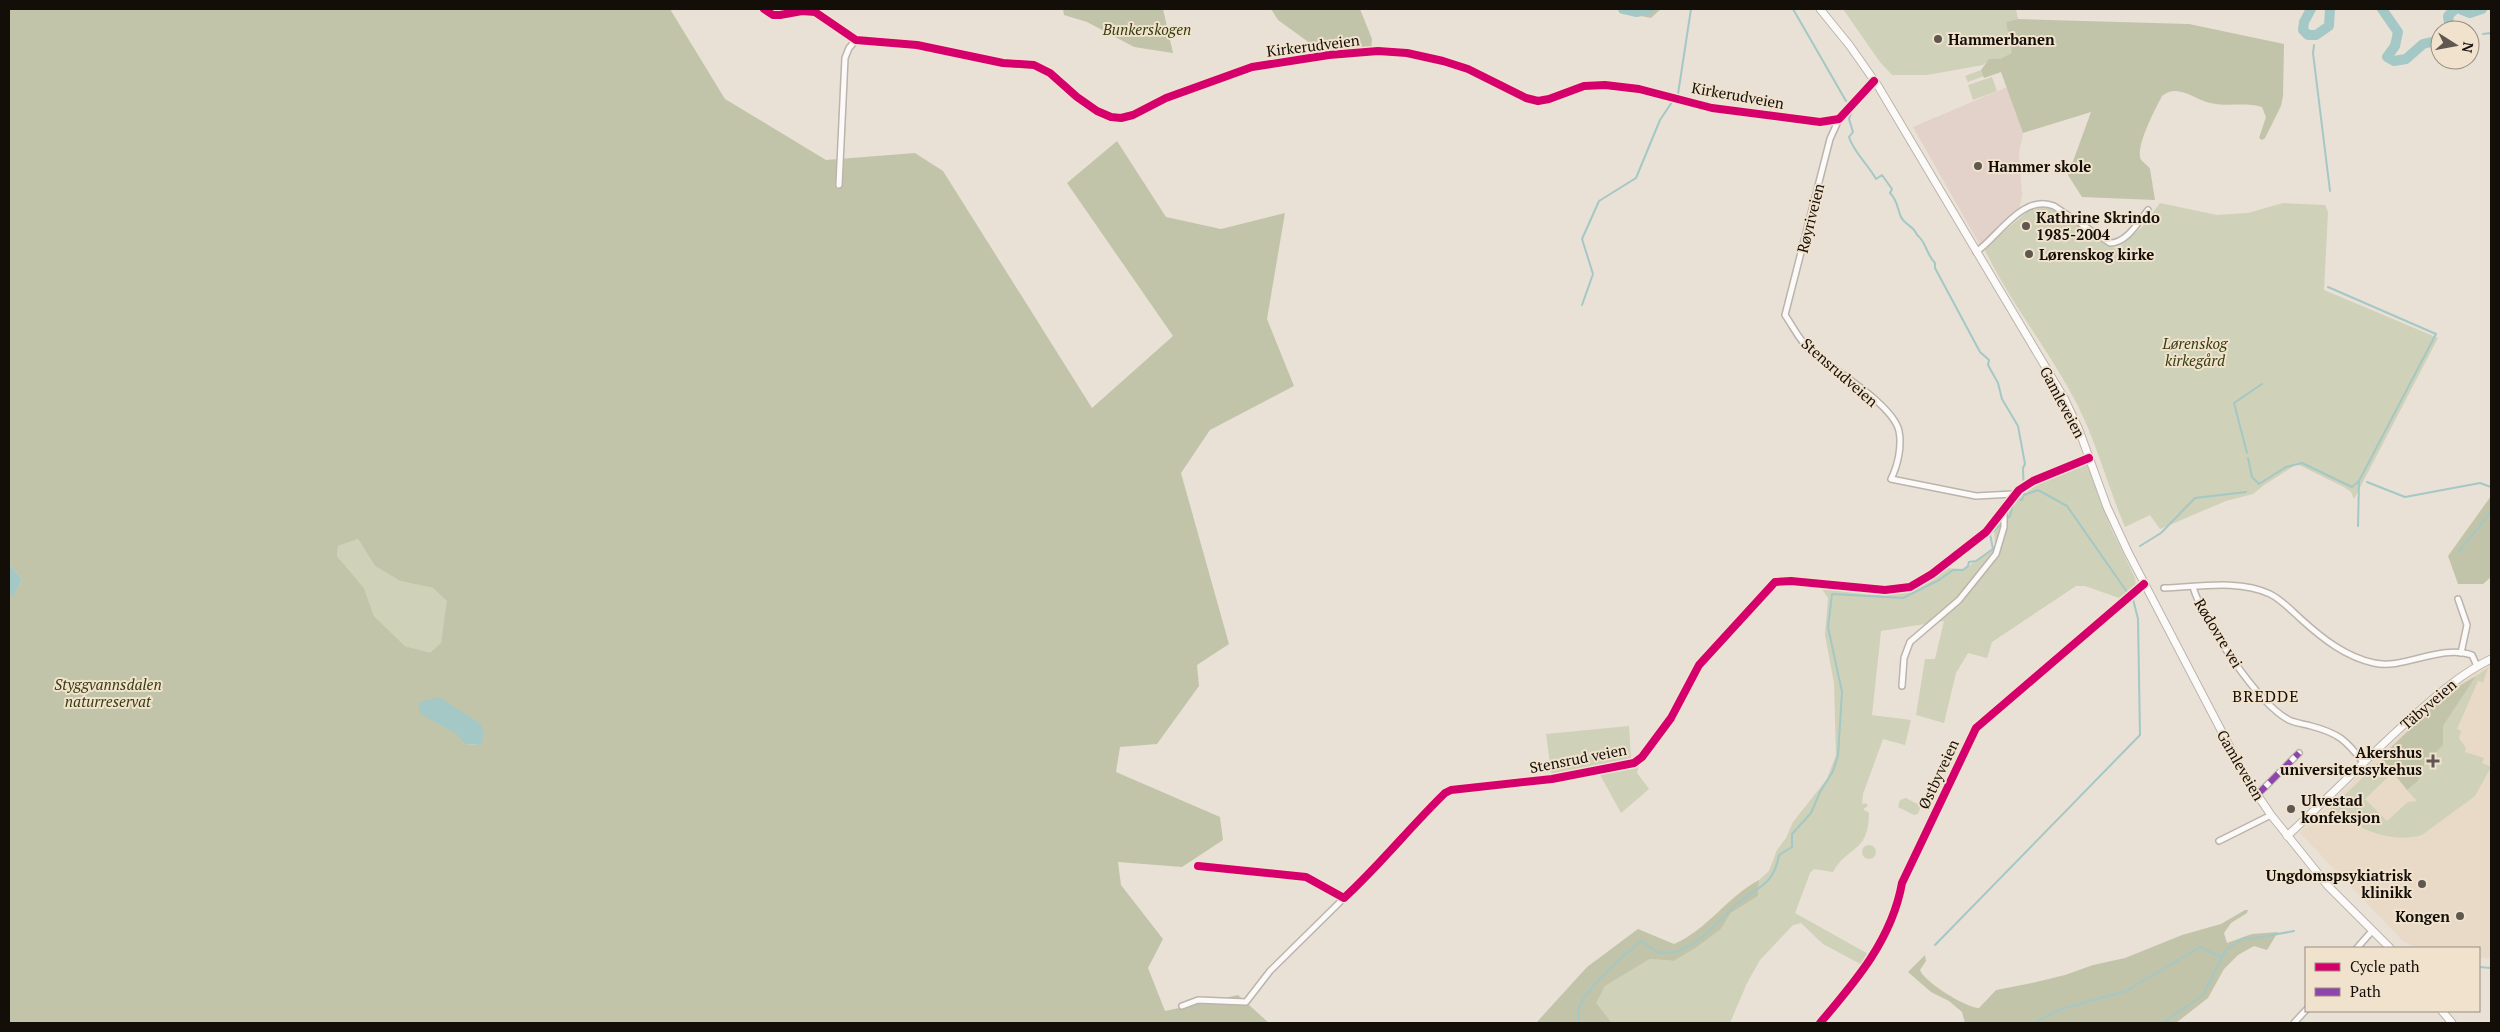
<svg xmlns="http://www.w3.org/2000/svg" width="2500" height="1032" font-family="'PT Serif',serif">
  <rect width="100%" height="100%" fill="#e9e1d6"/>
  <polygon fill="#e8dac7" points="2491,662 2491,959 2479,957 2479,948 2416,948 2403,941 2300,833 2447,689"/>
  <polygon fill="#e2d2c9" points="2007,87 2023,133 2019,153 2022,195 2019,210 1980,245 1913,127"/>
  <g fill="#cfd1b8">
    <path d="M1843,9H2016L2018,19L2006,22L2013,53C2004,62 1993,56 1983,65L1927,75H1892L1880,62Z"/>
    <polygon points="1981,70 1984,76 1968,82 1965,76"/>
    <polygon points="1992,77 1997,91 1973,100 1968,85"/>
    <path d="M2160,203L2217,215L2248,213L2283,203L2325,205L2328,212L2324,290L2438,338L2354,499L2351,492L2344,487L2297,464L2264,485L2253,494L2226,501L2160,529L2150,515L2125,527C2108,487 2097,444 2078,406C2050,351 2010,303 1984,248L2027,212L2043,206L2053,209L2092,236L2117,249L2142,227Z"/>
    <path d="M2087,462L2111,528L2135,578L2136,586L2119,598L2085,586H2076L1992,642L1987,658L1968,653L1956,673L1944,723L1916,715L1925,659H1935L1944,621L1881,631L1872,715L1911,720L1905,745L1883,739L1863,794L1862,804L1866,803L1868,806L1863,809L1869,813C1869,853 1847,846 1833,872L1814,869L1810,873L1795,913L1870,955L1864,966L1823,944L1801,923L1793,925L1760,960L1747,983L1730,1023H1612L1595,1003L1605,986L1650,959L1674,961L1697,947L1721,929L1731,913L1758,896L1759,880L1769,871L1777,850L1786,838L1793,822L1827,779L1836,755L1834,683L1825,635L1828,598L1822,589C1874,594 1902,606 1945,568L1965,569L1995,546L1994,528L2015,501L2047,477Z"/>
    <polygon points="358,539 375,566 400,581 433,588 448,601 441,643 430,654 405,646 374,616 364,588 337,556 338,546"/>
    <path d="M2488,668L2483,682L2478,681L2457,729L2461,731L2459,738L2466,748L2465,752L2484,758L2482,763L2491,767L2475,796L2422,835C2388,845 2357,826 2329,810L2379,762L2389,776L2365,799L2387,821L2408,802L2417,801L2407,790L2418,781L2424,765L2443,745V726L2476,676Z"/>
    <polygon points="1629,726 1631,759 1639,765 1637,773 1649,789 1621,813 1598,771 1552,779 1546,734"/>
    <polygon points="1906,798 1921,806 1918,814 1914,815 1898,807 1900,800"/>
    <circle cx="1869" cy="852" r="7"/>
  </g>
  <g fill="#c2c4a9" fill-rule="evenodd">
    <path d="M9,9H670L725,99L826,160L915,153L943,171L1092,408L1173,336L1067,183L1117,141L1166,217L1221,229L1285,213L1267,319L1294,386L1210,430L1181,473L1229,644L1197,665L1199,686L1157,744L1120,747L1116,772L1220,817L1223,840L1182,867L1118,862L1121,885L1163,939L1148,968L1165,1011L1238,995L1269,1023H9V595H14L22,579L9,564ZM358,539L375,566L400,581L433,588L447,601L441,643L430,653L405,646L374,616L364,588L337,556L338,546ZM439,697L484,736L479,745L464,744Z"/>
    <polygon points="1063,9 1163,9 1173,53 1134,47 1087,22 1064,15"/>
    <polygon points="1271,9 1360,9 1372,39 1371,50 1325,54 1278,20"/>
    <polygon points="1622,9 1661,9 1651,18 1626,13"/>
    <path d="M2018,19L2189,24L2284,44L2283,96L2281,106L2265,138L2262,140L2259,138L2266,117L2262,107C2246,102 2227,107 2210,103C2194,99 2177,83 2162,96C2155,110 2138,141 2140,157C2141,162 2147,164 2150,169L2155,200L2082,197L2068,175L2091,112L2023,133L2001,72L1984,78L1981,70L1989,59H2000L2012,53L2006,22Z"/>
    <polygon points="2491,496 2491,577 2483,584 2458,584 2448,556"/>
    <polygon points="2476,676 2443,726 2443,745 2424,765 2418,781 2407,790 2381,757 2447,693"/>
    <path d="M1759,880L1758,896L1731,913L1721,929L1697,947L1674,961L1650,959L1605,986L1596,1003L1612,1023H1536L1587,967L1638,929L1674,944C1707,930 1727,897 1759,880Z"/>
    <path d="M2245,910H2248L2247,913L2231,923L2224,933L2227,943L2252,934L2278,932L2267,950L2254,946L2238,955L2224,969L2208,998L2176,1023H1965L1962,1012L1949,1001L1931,992L1908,972L1925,955L1926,961L1920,970C1923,981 1966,1008 1979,1008L1996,990L2032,983L2065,975L2093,965L2125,958L2182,935L2221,924Z"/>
  </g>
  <g fill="#a4c8c5">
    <polygon points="9,564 22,579 14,596 9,595"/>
    <polygon points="439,697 481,724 484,736 480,745 464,744 458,735 421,714 418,703"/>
  </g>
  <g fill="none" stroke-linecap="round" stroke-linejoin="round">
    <g stroke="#a4c8c5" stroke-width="2">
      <polyline points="1793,9 1846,101"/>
      <polyline points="2483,34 2491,33"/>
      <polyline points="2315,39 2316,35"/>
      <polyline points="2314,45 2313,53 2330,191"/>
      <polyline points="1678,94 1691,9"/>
      <polyline points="1582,305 1593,274 1582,239 1599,201 1636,178 1660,120 1672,102"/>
      <polyline points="2247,453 2234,403 2262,384"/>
      <polyline points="2248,458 2252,477 2259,484 2286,467 2302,463 2352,487 2359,481 2436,334 2328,287"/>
      <polyline points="2367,482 2405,497 2480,483 2491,487"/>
      <polyline points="2024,495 2038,490 2067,506 2127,592"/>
      <polyline points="2358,526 2359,481"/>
      <polyline points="2140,546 2161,533 2195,498 2246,492"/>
      <path d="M2459,552C2469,536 2483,526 2491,510"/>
      <polyline points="1935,945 2140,735 2138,619 2133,599"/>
      <polyline points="2479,967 2491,968"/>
      <path d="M1579,1023C1579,1019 1578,1012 1579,1007C1587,988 1625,954 1641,941C1646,944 1652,950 1658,952C1687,960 1716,923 1735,906C1756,886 1773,888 1779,855L1792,847V834L1811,813L1820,792L1833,771L1838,756L1842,692L1828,627L1832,594L1903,598L1939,580L1953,570H1963L1968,566L1969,562L1976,561L1993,549L1990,534L2010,516L2013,504L2018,499L2022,500L2024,495L2023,468L2025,464L2018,426L2002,399L1998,383L1988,365L1989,360L1980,352L1935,268V263C1926,254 1926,241 1917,235C1914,226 1905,225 1901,217C1897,208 1898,201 1890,193L1892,189L1882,175L1876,179C1868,164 1854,153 1849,137L1853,132L1849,119L1852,110"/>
      <polyline points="2034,1023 2061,1009 2126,991 2200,947 2221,957"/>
      <polyline points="2163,1023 2203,995 2226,950 2244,938 2251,939 2294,931"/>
    </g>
    <g stroke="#a4c8c5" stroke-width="10">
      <polyline points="1623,9 1636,12 1650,9"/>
      <polyline points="2311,9 2304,22 2303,30 2308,35 2316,35 2329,26 2330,9"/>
      <polyline points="2382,9 2398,32 2395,46 2387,57 2394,61 2406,59 2423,44 2440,40"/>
      <polyline points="2460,9 2470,13 2482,9"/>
      <polyline points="2450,30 2448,16 2455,9"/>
    </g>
    <g stroke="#bbb4ac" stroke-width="8">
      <g id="street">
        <polyline points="764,9 773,15 780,15 802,11 815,12 856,40 917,45 1003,63 1034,65 1050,73 1077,97 1097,111 1111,117 1121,118 1133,115 1166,98 1252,67 1329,55 1378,51 1407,53 1443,61 1468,69 1526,98 1538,101 1549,99 1584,86 1605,85 1639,89 1712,108 1820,122 1839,119 1874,81"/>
        <path d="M1839,119L1830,139L1785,315C1794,328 1800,342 1812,352C1832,369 1893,404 1899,431C1902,446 1898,465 1891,479L1976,496L2013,494"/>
        <polyline points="839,185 845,58 849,48 856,40"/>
        <path d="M1976,252C1998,237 2023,193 2054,206L2110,243C2127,243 2138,222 2148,210"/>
        <path d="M2193,587C2203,621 2258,704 2289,720C2295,723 2304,724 2311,726C2338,733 2346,740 2363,762"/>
        <path d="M2164,588C2197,587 2239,579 2270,594C2282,600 2292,611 2302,620C2323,639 2346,657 2374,663C2403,670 2440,644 2472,655L2477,666"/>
        <polyline points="2458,599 2467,625 2461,653"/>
        <polyline points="1902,686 1904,658 1910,642 1959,600 1996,554 2004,527 2004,508"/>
        <polyline points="2257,795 2299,753"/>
        <polyline points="2219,841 2271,815"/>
        <path d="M1198,866L1306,877L1344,898C1380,865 1410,827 1445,793L1451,790L1552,779L1634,763L1642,757L1671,718L1699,665L1775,582L1791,581L1885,590L1910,587L1932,574L1986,532L2019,490L2033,481L2089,458"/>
        <polyline points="2357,948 2372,931"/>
        <polyline points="1182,1006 1198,1000 1246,1002 1270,971 1344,898"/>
        <path d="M1820,1023C1856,981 1892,939 1902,883L1976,728L2144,584"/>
        <polyline points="2294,1023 2306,1010"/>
      </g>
    </g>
    <g stroke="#bbb4ac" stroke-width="9">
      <g id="secondary">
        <polyline points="1820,9 1850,46 1878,86 2064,398 2079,430 2107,507 2128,552 2246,778 2271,815 2328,886 2390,948"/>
        <path d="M2287,836C2328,798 2367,758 2409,720C2435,697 2460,674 2491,659"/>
        <polyline points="2442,1011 2452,1023"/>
      </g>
    </g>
    <use href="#street" stroke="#fcfaf9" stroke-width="5"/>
    <use href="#secondary" stroke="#fcfaf9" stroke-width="7"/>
    <polyline stroke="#8e44ad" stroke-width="6" stroke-dasharray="12 6" stroke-linecap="butt" points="2257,795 2299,753"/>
    <g stroke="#f1e2ce" stroke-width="11">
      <g id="cycleway">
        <polyline points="764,9 773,15 780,15 802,11 815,12 856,40 917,45 1003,63 1034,65 1050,73 1077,97 1097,111 1111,117 1121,118 1133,115 1166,98 1252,67 1329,55 1378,51 1407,53 1443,61 1468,69 1526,98 1538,101 1549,99 1584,86 1605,85 1639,89 1712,108 1820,122 1839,119 1874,81"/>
        <path d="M1198,866L1306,877L1344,898C1380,865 1410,827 1445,793L1451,790L1552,779L1634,763L1642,757L1671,718L1699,665L1775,582L1791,581L1885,590L1910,587L1932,574L1986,532L2019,490L2033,481L2089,458"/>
        <path d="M1820,1023C1856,981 1892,939 1902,883L1976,728L2144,584"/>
      </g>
    </g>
    <use href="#cycleway" stroke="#d6006c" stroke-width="8"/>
  </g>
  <g fill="#5e5850" stroke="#f1e2ce" stroke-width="2">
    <circle cx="1938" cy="39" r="5"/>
    <circle cx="1978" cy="166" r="5"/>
    <circle cx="2026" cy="226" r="5"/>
    <circle cx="2029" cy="254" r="5"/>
    <path d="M2430.5 753.5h5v5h5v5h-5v5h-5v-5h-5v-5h5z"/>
    <circle cx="2291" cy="809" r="5"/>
    <circle cx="2422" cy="884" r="5"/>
    <circle cx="2460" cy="916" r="5"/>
  </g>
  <g text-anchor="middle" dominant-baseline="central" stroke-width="4" stroke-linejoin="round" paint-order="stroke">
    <g font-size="15" font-style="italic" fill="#353e0e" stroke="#f1e2ce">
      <text x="1147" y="29">Bunkerskogen</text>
      <text x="2195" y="343">Lørenskog<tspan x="2195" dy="17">kirkegård</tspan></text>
      <text x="108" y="684">Styggvannsdalen<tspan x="108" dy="17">naturreservat</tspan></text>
    </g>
    <g font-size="15" font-weight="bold" fill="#130e08" stroke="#f1e2ce" text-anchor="start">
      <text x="1948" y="39">Hammerbanen</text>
      <text x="1988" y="166">Hammer skole</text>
      <text x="2036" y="217">Kathrine Skrindo<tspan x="2036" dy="17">1985-2004</tspan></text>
      <text x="2039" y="254">Lørenskog kirke</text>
      <text x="2422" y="752" text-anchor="end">Akershus<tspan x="2422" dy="17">universitetssykehus</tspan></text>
      <text x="2301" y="800">Ulvestad<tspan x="2301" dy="17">konfeksjon</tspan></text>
      <text x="2412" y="875" text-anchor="end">Ungdomspsykiatrisk<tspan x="2412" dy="17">klinikk</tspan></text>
      <text x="2450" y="916" text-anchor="end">Kongen</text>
    </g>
    <g font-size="15" fill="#130e08" stroke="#f1e2ce">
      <text transform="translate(1313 45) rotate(-7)">Kirkerudveien</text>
      <text transform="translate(1738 95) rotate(10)">Kirkerudveien</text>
      <text transform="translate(1810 218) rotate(-76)">Røyriveien</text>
      <text transform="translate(1840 372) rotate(41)">Stensrudveien</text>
      <text transform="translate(2063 402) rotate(62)">Gamleveien</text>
      <text transform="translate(2219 633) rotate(59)">Rødovre vei</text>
      <text transform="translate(2428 704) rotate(-41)">Täbyveien</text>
      <text transform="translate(1578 758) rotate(-11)">Stensrud veien</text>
      <text transform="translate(2241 765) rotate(60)">Gamleveien</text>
      <text transform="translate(1938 774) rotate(-65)">Østbyveien</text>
    </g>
    <g font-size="16" letter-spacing="1" fill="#130e08" stroke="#f1e2ce">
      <text x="2266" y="696">BREDDE</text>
    </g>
  </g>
  <rect width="2500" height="1032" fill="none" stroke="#130e08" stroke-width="20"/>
  <rect x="2305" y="947" width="175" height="65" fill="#f1e2ce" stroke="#988d7f"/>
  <rect x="2315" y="963" width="25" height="8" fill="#d6006c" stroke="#988d7f"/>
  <text x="2350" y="972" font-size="15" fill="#130e08">Cycle path</text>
  <rect x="2315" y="988" width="25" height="8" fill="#8e44ad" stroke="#988d7f"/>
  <text x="2350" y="997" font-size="15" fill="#130e08">Path</text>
  <g transform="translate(2455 45) rotate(101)"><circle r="24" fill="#f1e2ce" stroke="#988d7f"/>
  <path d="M0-4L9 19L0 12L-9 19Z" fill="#5e5850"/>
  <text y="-8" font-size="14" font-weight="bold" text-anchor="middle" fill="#130e08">N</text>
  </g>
</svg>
